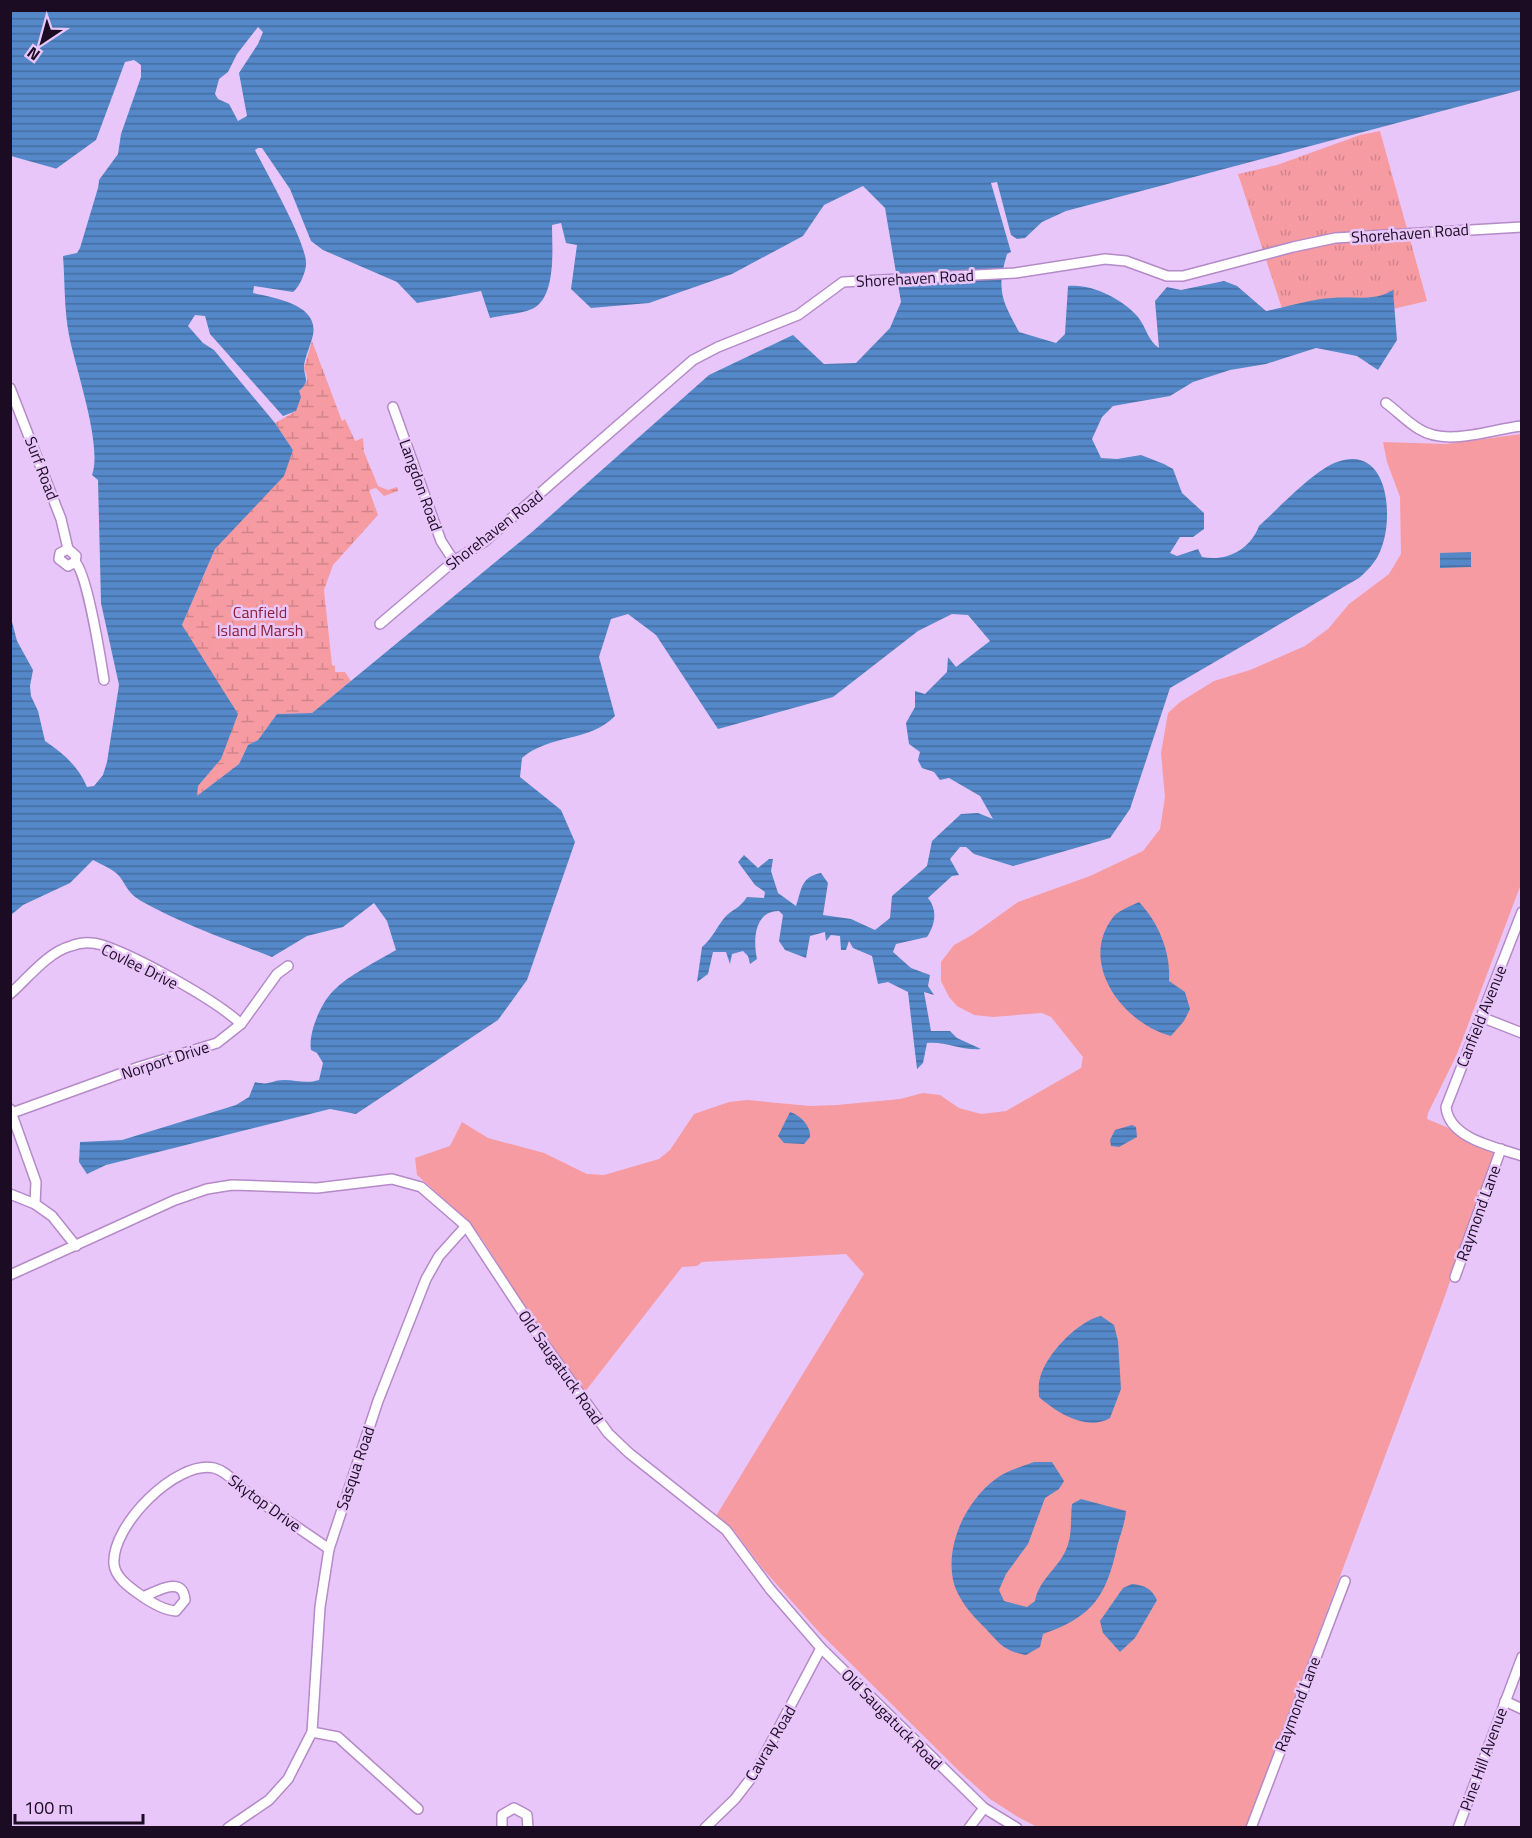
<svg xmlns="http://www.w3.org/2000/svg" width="1532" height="1838" font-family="'Titillium Web',sans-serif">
  <defs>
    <pattern id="wetland-marsh" width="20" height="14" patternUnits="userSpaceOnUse" patternTransform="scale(1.5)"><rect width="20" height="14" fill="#f69ba2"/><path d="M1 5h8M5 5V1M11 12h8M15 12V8" fill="none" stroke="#d2848b"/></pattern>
    <pattern id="park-tufts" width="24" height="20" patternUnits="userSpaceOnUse" patternTransform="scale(1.5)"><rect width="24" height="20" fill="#f69ba2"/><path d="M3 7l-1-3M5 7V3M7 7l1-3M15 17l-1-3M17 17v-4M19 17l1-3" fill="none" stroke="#d2848b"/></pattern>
    <pattern id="water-rules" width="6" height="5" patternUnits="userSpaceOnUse" patternTransform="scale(1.5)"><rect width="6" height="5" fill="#5488c8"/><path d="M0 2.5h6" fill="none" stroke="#456ea2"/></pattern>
  </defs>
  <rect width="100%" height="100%" fill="#e9c6fa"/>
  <polygon fill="#f69ba2" points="1521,434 1521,884 1457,1054 1428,1113 1427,1119 1497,1148 1441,1307 1246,1827 1039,1828 1018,1817 990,1799 960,1772 818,1631 763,1569 735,1532 716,1516 864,1274 846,1254 702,1262 697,1266 682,1267 584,1393 553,1352 484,1242 468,1221 417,1175 415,1158 450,1146 462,1122 488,1138 544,1153 587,1174 604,1175 659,1159 670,1150 694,1114 729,1102 747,1100 810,1106 837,1105 900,1099 923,1093 940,1095 959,1108 981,1114 1006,1111 1081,1068 1083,1057 1051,1017 1042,1013 993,1017 974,1015 957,1006 949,997 941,981 941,962 954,945 972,935 1018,902 1090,876 1143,851 1160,829 1165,797 1161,753 1168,713 1180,702 1214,681 1250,670 1305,646 1328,629 1349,604 1389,574 1401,554 1400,497 1387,462 1383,442 1446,444"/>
  <path fill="url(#wetland-marsh)" d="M312,341L342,421L345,419L355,441L363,438L364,452L378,486L388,490L397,487L398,491L384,496L376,488L369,490L378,515L333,565L324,590L332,665L335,666V672H345L351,681L312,713L277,714L258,740L248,745L239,764L196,797L198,786L221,759L182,625L215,549L293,450L275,423L296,411L299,391C308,383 309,379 304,368Z"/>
  <polygon fill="url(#park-tufts)" points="1380,131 1427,301 1290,333 1238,174 1277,165 1360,135"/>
  <g fill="url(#water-rules)" fill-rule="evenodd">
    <path d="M11,11H1521V90L1066,211L1042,222L1025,238L1017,239L1011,235L997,182L991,183L1011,252L1007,254C996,291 1002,300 1019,332L1056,343L1065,334L1068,286C1091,283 1123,299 1138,317C1146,327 1148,341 1159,348L1155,301L1167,287L1181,290L1224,281L1237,286L1266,311C1287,307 1310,299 1332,298C1353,296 1374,302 1393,290L1397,340L1378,370L1357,356L1316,348L1266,364L1230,370L1193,382L1170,396L1113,406L1102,417L1092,439L1101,458L1117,459L1141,455L1164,464L1173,469L1182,493L1204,513V529L1193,537H1180L1170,553L1177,556L1198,549L1202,557C1226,562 1250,550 1259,526C1278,509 1314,470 1337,462C1389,443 1394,518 1381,549C1377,561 1368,570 1359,578L1170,688L1130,809L1110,838L1013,866L974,854L966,847H960L950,859L959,875L952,876L928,898C938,910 935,925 927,937L896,944L893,952L911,968L930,975L928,986L934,995L924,992L931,1031H950L957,1038L981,1049C962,1051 945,1041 927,1043L923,1063L917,1069L908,992L888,982L878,984L872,956L853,948L849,941L846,950H841L840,936L831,935L826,941L825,932L810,936L806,958L785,950L779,941L783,915L779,911C754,911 753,940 757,959L750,964L748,956L743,951L732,954L730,964L726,952H713L708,974L697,982L702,947C713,938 717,926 726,916C733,909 739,909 747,897L764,898L765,892L755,885L738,862L744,855L758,868L769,859H773L771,871L778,893L796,906C802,890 800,877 821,873L828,883L823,915L851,919L875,930L890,918L892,896L927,866L932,841L961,814L978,813L993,819L980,796L949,778L940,780L934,772L922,768L918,760L920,752L909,744L906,723L915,707V691L925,694L947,672L948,657L956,667L990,641L968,615L952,614L918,631L833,697L718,729L656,635L628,614L611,619L599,657L615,716C590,742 550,734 522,758L520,777L561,810L575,842L527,980L498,1020L356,1114L330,1109L106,1165L87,1174L79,1162L80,1142L122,1140L236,1105L249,1097L255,1082C271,1086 271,1080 284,1080C297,1080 306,1084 319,1080L323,1063L317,1053L311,1050C308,1033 321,1003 333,991C350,974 376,962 396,950L387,921L374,903L343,927L307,936L272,957C228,940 182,924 141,901C129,894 127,887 120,877C114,869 102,865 93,860L70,883L23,905L11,915L10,614L17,641L33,670L30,686L31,696L38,711L45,741C64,754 78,766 87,787L94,786L103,775L107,762L119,685L101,603L98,480L92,475C103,446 75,367 69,335C64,309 65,282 63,256L77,253L80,248L98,188L99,171L115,148L137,69L133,66L124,78L105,136L61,170L11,156ZM258,148H262L290,189L311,241L323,250L397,282L417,303L481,291L490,318C503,315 520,314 532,309C557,298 552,247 552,225L561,223L566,243L577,245L571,289L591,308L649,303L732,274L803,236L824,205L863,186L885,208L901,302L890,328L856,363L824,364L793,335L709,375L532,532L312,713L277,714L258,740L248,745L239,764L197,796L198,786L221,759L238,714L182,625L215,549L284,476L293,450L275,423L214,350L203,343L188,326L195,315L205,316L210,334L283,416L296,411L301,397L299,391C311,381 304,378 304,366C305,357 311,344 313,335C319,304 274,298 253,293L254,286L293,292C299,288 306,272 306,264C307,243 266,172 255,150Z"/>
    <polygon points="1471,552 1471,567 1440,568 1440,553"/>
    <path d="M1139,902C1159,923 1171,953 1169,981L1185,992L1190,1009L1184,1021L1171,1036C1122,1023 1077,962 1114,916C1120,910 1131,906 1139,902Z"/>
    <path d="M790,1112C800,1115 811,1126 810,1137L804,1144L784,1143L778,1136Z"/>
    <polygon points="1132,1125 1136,1127 1137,1137 1119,1147 1111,1146 1110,1140 1115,1130"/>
    <path d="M1101,1316L1114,1325L1118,1341L1121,1389L1110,1418C1087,1432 1056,1412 1039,1397C1039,1391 1038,1384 1040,1378C1046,1354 1078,1321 1101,1316Z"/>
    <path d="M1034,1462H1052L1064,1481L1059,1489L1045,1498L1028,1544L1006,1574L999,1590L1004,1601L1027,1607L1035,1601C1039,1580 1056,1570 1065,1552C1073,1536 1070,1521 1072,1504L1081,1499L1126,1511C1125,1524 1120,1535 1117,1547C1106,1597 1092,1617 1043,1634L1040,1647L1026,1655C1001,1650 1000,1643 982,1625C971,1614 959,1600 954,1584C944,1546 966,1500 997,1478C1008,1470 1021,1467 1034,1462Z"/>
    <path d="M1132,1584C1144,1585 1152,1589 1157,1600L1135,1638L1120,1652L1103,1633L1100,1621L1123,1588Z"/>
  </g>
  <g fill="#e9c6fa">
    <polygon points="258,27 263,32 258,44 239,73 247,116 238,121 229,104 218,99 215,94 219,79 228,72 237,54"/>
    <polygon points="134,60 141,65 141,77 121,134 118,154 99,180 98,188 96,170 113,147 133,70 127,79 107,138 63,173 53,171 96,140 125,62"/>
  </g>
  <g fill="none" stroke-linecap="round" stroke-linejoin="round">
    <g stroke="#b48ac8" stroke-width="12">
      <g id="street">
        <polyline points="10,388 61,519 68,549 76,556 75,562 68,566 59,559 60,553 68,549"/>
        <path d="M1386,403C1397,411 1407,422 1419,429C1447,447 1491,429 1522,426"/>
        <polyline points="393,407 441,541 454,561"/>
        <path d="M75,562C87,572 101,661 104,680"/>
        <polyline points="380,624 454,561 484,542 693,360 718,347 798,315 843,282 1015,273 1105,259 1126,261 1167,276 1183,276 1293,247 1335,238 1522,227"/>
        <path d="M1522,912L1446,1107C1449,1139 1496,1147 1522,1156"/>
        <path d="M10,994C28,978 48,952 71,946C81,942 92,942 102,945C136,956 216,1000 241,1024"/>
        <polyline points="1481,1017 1522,1033"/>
        <polyline points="10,1109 36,1182 35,1204 52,1216 76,1246"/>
        <polyline points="12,1113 139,1067 217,1043 241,1024 277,974 288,966"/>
        <polyline points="10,1194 35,1204"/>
        <polyline points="10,1275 175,1200 207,1189 232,1185 317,1188 392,1179 421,1187 466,1226 539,1337 608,1433 629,1453 726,1530 770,1589 821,1648 984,1808 1017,1828"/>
        <polyline points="1455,1277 1501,1149"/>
        <path d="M143,1597C157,1591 183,1575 185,1600L176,1611C163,1610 150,1602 139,1594C129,1587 115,1577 114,1564C111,1526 176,1460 214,1468C227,1471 236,1484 247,1492C274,1512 302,1530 329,1549"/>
        <polyline points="1505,1701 1522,1709"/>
        <polyline points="312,1732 338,1737 418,1809"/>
        <polyline points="228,1828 269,1800 288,1779 312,1732 320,1607 329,1549 378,1401 426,1279 439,1256 466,1226"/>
        <polyline points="502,1828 502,1815 514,1808 527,1815 528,1828"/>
        <polyline points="705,1828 735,1799 755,1773 821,1648"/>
        <polyline points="969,1828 984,1808"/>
        <polyline points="1251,1828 1345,1581"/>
        <polyline points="1458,1828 1522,1657"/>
      </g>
    </g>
    <use href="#street" stroke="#fff" stroke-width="9"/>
  </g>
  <g text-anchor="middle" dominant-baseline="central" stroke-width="5" stroke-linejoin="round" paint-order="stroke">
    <g font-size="16" fill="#1c0c23" stroke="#e9c6fa">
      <text transform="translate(1410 233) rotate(-4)">Shorehaven Road</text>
      <text transform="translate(915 278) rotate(-3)">Shorehaven Road</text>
      <text transform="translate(42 468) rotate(69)">Surf Road</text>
      <text transform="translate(421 485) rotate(70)">Langdon Road</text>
      <text transform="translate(494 530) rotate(-38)">Shorehaven Road</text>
      <text transform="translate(140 966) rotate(26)">Covlee Drive</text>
      <text transform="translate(1481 1016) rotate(-68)">Canfield Avenue</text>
      <text transform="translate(165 1060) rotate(-18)">Norport Drive</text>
      <text transform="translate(1478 1213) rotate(-70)">Raymond Lane</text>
      <text transform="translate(561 1367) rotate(55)">Old Saugatuck Road</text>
      <text transform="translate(355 1468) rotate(-71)">Sasqua Road</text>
      <text transform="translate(265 1503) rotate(36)">Skytop Drive</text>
      <text transform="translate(1297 1704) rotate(-69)">Raymond Lane</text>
      <text transform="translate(892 1719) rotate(45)">Old Saugatuck Road</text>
      <text transform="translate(770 1743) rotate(-60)">Cavray Road</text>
      <text transform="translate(1483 1759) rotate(-70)">Pine Hill Avenue</text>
    </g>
    <g font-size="16" fill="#8d2137" stroke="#e9c6fa">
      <text x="260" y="612">Canfield<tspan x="260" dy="18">Island Marsh</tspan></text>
    </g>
  </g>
  <rect width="1532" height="1838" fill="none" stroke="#1c0c23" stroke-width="24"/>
  <g transform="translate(42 42) rotate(216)" stroke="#e9c6fa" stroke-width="4.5" paint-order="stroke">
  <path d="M0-4.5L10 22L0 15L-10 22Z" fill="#1c0c23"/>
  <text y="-9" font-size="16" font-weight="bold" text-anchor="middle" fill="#1c0c23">N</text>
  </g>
  <path d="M15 1814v9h128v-9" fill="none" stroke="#1c0c23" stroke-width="3"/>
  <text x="24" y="1814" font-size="18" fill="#1c0c23" stroke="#e9c6fa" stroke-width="4.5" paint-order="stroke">100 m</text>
</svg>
